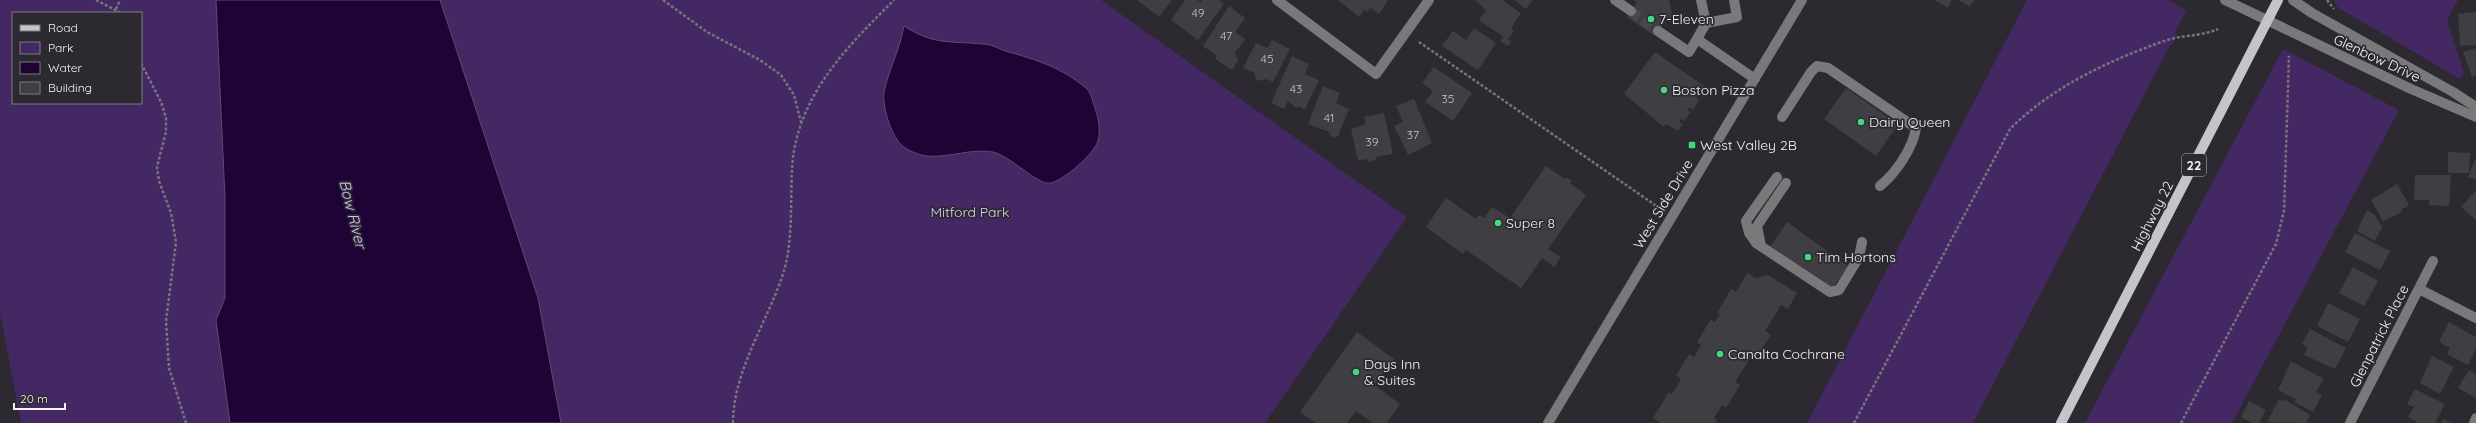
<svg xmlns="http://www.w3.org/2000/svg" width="2476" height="423" font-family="Quicksand,sans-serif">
  <rect width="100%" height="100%" fill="#2c2a30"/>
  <g fill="#432864" fill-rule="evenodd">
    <path d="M0,0H216L225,198V298L216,320L230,423H21L0,313ZM13,13H141V103H13Z"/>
    <polygon points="440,0 1101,0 1407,217 1265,423 561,423 538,298"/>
    <polygon points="2027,0 2170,0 2186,11 2175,32 2177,38 2169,47 1973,423 1807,423"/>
    <polygon points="2334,0 2458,0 2447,20 2464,73 2460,79 2337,7"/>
    <polygon points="2283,49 2399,110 2232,423 2085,423"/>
  </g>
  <g fill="#1d0336" stroke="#5e4b70">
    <polygon points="216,0 440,0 538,298 561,423 230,423 216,320 225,298 225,198"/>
    <path d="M904,26C933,45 950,41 982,44C990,44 998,48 1005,51C1035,59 1063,68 1087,89C1091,93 1092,100 1094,105C1098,116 1101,130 1098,141C1094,154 1065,179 1051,183C1038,186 1011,156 993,152C971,148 950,158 927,156C918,155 903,149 898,141C890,130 882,106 884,92C889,69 900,49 904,26Z"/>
  </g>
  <g fill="#3f3e43">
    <polygon points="1137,0 1172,0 1160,16 1158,16"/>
    <polygon points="1185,0 1197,0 1201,2 1202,0 1219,0 1224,4 1198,40 1171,20"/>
    <polygon points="1338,0 1388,0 1379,14 1370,8 1367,12 1364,10 1359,17"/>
    <polygon points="1475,0 1502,0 1521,13 1511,28 1514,31 1509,38 1505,37 1511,41 1508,46 1500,41 1504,37 1479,20 1486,10"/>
    <polygon points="1514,0 1533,0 1526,9"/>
    <polygon points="1633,0 1669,0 1673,20 1665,22 1655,36 1627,17 1637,2"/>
    <polygon points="1934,0 1952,0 1948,8"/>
    <polygon points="1958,0 1974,0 1970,7"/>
    <polygon points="1229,6 1245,18 1235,32 1245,39 1235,53 1238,60 1232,70 1215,59 1217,56 1203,46"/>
    <polygon points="2476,12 2476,45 2460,46 2458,14"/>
    <polygon points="1474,28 1496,43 1478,70 1442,46 1453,31 1466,40"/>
    <polygon points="1272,40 1290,49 1273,82 1266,79 1261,81 1256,79 1254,73 1243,68 1256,43 1268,48"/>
    <polygon points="2476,48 2476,75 2472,77 2463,52"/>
    <polygon points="1655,52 1704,86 1696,98 1699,100 1693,110 1689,107 1687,110 1691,112 1684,121 1681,119 1679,122 1683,124 1678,131 1666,124 1664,127 1624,94"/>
    <polygon points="1292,56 1309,64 1305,74 1319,80 1305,109 1298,106 1296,108 1288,101 1284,109 1271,103"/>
    <polygon points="1434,67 1472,93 1453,121 1425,102 1433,91 1422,83"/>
    <polygon points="1323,86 1340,93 1336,103 1349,109 1338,136 1335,138 1330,135 1329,132 1308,124"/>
    <polygon points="1846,88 1898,124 1876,156 1824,119"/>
    <polygon points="1414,99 1432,143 1408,155 1394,126 1403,122 1396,106"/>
    <polygon points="1384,113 1393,154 1376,157 1375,160 1369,162 1367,159 1358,161 1351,129 1366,124 1364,117"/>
    <polygon points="2448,152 2470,153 2469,173 2448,173"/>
    <polygon points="2476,158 2476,180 2468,177"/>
    <polygon points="1546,166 1565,179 1566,177 1572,181 1570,183 1586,195 1548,249 1561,257 1554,267 1542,258 1521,288 1466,250 1463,254 1426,227 1446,198 1476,219 1479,215 1484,218 1492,207 1510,218"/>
    <polygon points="2415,175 2451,175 2449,206 2429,205 2429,200 2414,200"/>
    <polygon points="2397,184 2409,205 2401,210 2402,212 2383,221 2371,200"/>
    <polygon points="2476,190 2476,220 2461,207"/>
    <polygon points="2367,210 2374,214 2382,227 2375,241 2357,231"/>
    <polygon points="1787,222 1848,266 1832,289 1814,275 1813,277 1770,247"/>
    <polygon points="2355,233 2390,251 2380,270 2345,252"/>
    <polygon points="2353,267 2378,281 2364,306 2339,293"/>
    <polygon points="1747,273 1756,278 1768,275 1797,293 1788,309 1781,305 1765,331 1771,335 1757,356 1753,354 1735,382 1740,385 1726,408 1722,405 1714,418 1717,420 1716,423 1661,423 1653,418 1669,392 1672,394 1681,379 1676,376 1689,354 1694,357 1701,345 1697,342 1711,319 1715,322 1720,314 1717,313 1731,289 1736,292"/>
    <polygon points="2328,303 2360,319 2348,342 2317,326"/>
    <polygon points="2449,322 2476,337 2476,349 2468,365 2447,354 2450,348 2439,342"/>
    <polygon points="2310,329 2346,348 2335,369 2304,355 2308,347 2302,344"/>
    <polygon points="1357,332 1394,359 1374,385 1400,404 1387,423 1373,423 1356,411 1347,423 1316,423 1300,412"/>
    <polygon points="2432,356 2454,367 2440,394 2420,383"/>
    <polygon points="2291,361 2324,379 2316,392 2322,395 2313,412 2294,402 2296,399 2278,390"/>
    <polygon points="2469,370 2476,374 2476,398 2458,388"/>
    <polygon points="2415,389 2445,404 2435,423 2418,423 2408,417 2414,407 2407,404"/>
    <polygon points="2279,399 2283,401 2284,399 2310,415 2306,423 2267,422"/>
    <polygon points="2249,401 2266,410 2259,423 2252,423 2241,417"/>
    <polygon points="2443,419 2451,423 2441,423"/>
  </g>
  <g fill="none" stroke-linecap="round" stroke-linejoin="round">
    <polyline stroke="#4a484e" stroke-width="10" stroke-dasharray="10 5" stroke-linecap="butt" points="1631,11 1658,31"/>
    <g stroke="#76757a" stroke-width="2.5" stroke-dasharray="3 2" stroke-linecap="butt">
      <polyline points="96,0 121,13"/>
      <polyline points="663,0 707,32 760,60 781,75 794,95 801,122"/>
      <polyline points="2327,0 2334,9"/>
      <polyline points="116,9 120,0"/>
      <polyline points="1419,42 1658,207"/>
      <polyline points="141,63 161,102 166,118 166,132 157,167 159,181 171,213 176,242 166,321 169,368 186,423"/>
      <path d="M733,423C733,372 766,324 782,277C795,239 789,197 793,157C802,91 849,45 894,0"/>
      <path d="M1854,423L2010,129C2053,86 2110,60 2167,40C2183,35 2203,36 2218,29"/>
      <polyline points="2181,423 2276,244 2284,211 2289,56"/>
    </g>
    <g stroke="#79787a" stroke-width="10">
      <polyline points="1277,0 1376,74 1429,0"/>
      <polyline points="1615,0 1631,11"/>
      <polyline points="1701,0 1706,23 1737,17 1734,0"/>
      <polyline points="2225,0 2411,89 2476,117"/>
      <polyline points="2293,0 2312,13 2453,92 2476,107"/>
      <polyline points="1706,23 1697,39 1755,79"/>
      <polyline points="1658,31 1689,52 1697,39"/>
      <path d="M1782,117L1811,72L1817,66L1828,68L1916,128C1913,148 1896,173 1880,186"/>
      <polyline points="1777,177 1746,221 1749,233 1756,243 1830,292 1839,290 1859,257 1862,242"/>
      <polyline points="1761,246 1757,226 1786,183"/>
      <polyline points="2419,289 2476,318"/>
      <polyline points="1548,423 1802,0"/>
      <polyline points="2350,423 2433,261"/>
      <polyline points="2474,423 2476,418"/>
    </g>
    <polyline stroke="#c6c4ca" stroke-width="10" points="2061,423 2278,0"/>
  </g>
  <g fill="#44d77b" stroke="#2c2a30" stroke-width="1.5">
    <circle cx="1651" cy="19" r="4"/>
    <circle cx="1664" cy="90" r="4"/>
    <circle cx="1861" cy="122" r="4"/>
    <rect x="1688" y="141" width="8" height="8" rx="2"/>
    <circle cx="1498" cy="223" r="4"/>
    <circle cx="1808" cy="257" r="4"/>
    <circle cx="1720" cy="354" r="4"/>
    <circle cx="1356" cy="372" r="4"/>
  </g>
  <g text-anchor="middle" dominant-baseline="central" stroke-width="3.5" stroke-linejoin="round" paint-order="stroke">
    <g font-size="12" fill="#c7c6ca">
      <text x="1198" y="12">49</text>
      <text x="1226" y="35">47</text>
      <text x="1267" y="58">45</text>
      <text x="1296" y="88">43</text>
      <text x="1448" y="98">35</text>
      <text x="1329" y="117">41</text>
      <text x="1413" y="134">37</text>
      <text x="1372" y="141">39</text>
    </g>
    <rect fill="#2c2a30" stroke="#b8b7bb" stroke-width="1" x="2182" y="154" width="24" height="22" rx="3"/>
    <g font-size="13" font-weight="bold" fill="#f4f3f7">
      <text x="2194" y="165">22</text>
    </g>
    <g font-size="14" fill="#f4f3f7" stroke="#2c2a30" text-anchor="start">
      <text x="1659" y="19">7-Eleven</text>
      <text x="1672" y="90">Boston Pizza</text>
      <text x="1869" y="122">Dairy Queen</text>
      <text x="1700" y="145">West Valley 2B</text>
      <text x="1506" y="223">Super 8</text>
      <text x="1816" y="257">Tim Hortons</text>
      <text x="1728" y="354">Canalta Cochrane</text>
      <text x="1364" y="364">Days Inn<tspan x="1364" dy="16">&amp; Suites</tspan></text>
    </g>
    <g font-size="14" fill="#f4f3f7" stroke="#2c2a30">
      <text transform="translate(2377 58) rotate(25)">Glenbow Drive</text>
      <text transform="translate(1663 204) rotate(-59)">West Side Drive</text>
      <text transform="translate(2152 216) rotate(-63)">Highway 22</text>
      <text transform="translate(2379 336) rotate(-63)">Glenpatrick Place</text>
    </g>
    <g font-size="14" fill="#decff8" stroke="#2c2a30">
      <text x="970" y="212">Mitford Park</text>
    </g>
    <g font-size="15" font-style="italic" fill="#d5befc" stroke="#2c2a30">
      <text transform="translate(353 214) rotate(76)">Bow River</text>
    </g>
  </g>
  <rect x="12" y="12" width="130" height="92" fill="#2c2a30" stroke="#7c7a80"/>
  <rect x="20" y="25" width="20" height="6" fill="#c6c4ca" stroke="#7c7a80"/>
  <text x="48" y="32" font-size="12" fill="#f4f3f7">Road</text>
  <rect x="20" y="42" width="20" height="12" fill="#432864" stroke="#7c7a80"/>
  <text x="48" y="52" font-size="12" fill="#f4f3f7">Park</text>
  <rect x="20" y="62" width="20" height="12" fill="#1d0336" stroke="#7c7a80"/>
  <text x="48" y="72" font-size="12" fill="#f4f3f7">Water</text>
  <rect x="20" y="82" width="20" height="12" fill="#3f3e43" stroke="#7c7a80"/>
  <text x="48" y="92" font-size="12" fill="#f4f3f7">Building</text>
  <path d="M14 403v6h51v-6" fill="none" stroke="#f4f3f7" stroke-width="2"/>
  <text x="20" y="403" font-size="12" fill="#f4f3f7" stroke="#2c2a30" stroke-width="3" paint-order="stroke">20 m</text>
</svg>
